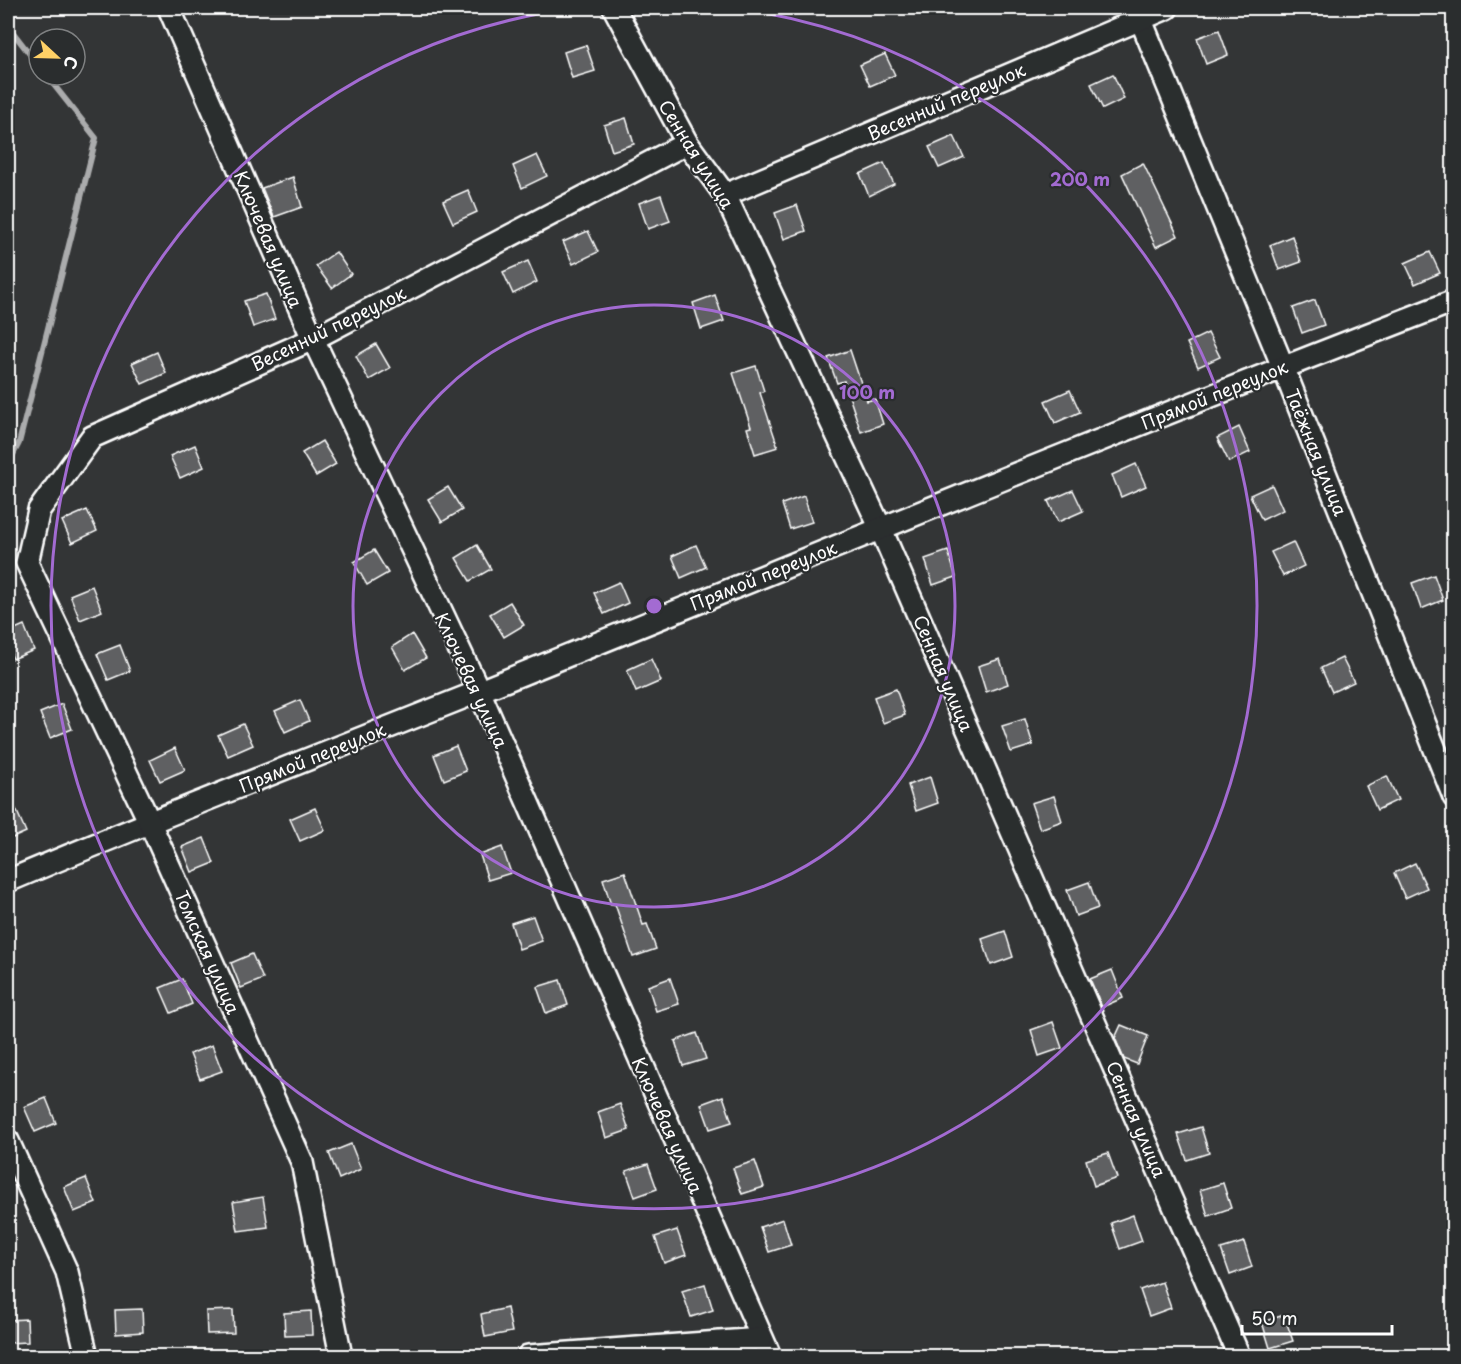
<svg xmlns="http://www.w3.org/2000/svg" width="1461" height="1364" font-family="'Playpen Sans',sans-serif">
  <rect width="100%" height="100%" fill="#333536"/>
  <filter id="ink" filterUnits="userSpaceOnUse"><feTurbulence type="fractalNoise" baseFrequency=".0167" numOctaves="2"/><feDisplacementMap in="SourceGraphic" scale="12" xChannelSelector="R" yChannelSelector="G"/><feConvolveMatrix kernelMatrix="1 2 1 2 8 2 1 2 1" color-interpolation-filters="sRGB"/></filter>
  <g filter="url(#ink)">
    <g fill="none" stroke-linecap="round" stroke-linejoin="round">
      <g stroke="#abacad" stroke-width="6">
        <polyline points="8,26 39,66"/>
        <polyline points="8,464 19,443 96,138 46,75"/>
      </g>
    </g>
    <g fill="#5f6162" stroke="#fff" stroke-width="1.5">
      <polygon points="1219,30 1228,55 1206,64 1197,38"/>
      <polygon points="586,45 595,71 572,78 564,52"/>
      <polygon points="885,54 895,75 870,86 860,65"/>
      <polygon points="1113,74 1124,99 1103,109 1091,84"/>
      <polygon points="626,118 634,144 612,151 604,125"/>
      <polygon points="954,136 964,157 939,168 929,147"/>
      <polygon points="537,155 547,176 522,188 513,166"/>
      <polygon points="884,163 894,184 869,196 860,174"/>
      <polygon points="1143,163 1178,236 1156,247 1122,174"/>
      <polygon points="293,177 302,207 274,217 262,188"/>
      <polygon points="468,190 477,212 453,223 443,201"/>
      <polygon points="661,195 670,221 648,229 639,203"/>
      <polygon points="797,205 806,231 784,239 775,213"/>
      <polygon points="588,231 598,252 573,264 563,242"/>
      <polygon points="1292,236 1301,262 1279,270 1270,245"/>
      <polygon points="336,252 351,274 332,288 316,266"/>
      <polygon points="1430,252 1440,273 1415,284 1405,263"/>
      <polygon points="528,261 537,282 513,294 503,272"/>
      <polygon points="266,294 275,319 253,327 244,301"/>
      <polygon points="715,295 724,321 701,329 693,303"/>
      <polygon points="1315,300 1324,325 1302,333 1293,308"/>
      <polygon points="1208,333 1220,357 1198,367 1187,343"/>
      <polygon points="376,344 390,368 369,380 356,356"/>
      <polygon points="850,350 867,401 875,399 883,424 861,432 844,381 837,383 828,358"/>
      <polygon points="157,352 166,373 142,384 132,363"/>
      <polygon points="756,366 764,391 760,393 778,447 755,454 747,428 751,427 733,373"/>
      <polygon points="1070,390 1080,412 1055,423 1045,401"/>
      <polygon points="1239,427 1250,452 1229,462 1217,438"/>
      <polygon points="322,441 336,464 316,476 302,453"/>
      <polygon points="195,445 204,467 180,478 170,456"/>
      <polygon points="1136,464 1146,486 1121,497 1112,475"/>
      <polygon points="1272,485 1283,510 1262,520 1250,495"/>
      <polygon points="448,487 462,510 442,522 428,499"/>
      <polygon points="1073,490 1083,511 1058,522 1048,501"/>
      <polygon points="804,496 812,522 790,529 782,504"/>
      <polygon points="87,510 97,531 72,543 62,521"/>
      <polygon points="1293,542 1304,566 1283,576 1271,552"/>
      <polygon points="477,545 491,569 470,581 456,558"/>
      <polygon points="696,545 706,567 681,578 672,556"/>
      <polygon points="374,550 388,573 367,585 354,562"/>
      <polygon points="948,551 956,577 933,585 925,559"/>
      <polygon points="1434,575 1443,600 1421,609 1412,583"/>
      <polygon points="619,582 628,603 604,614 594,593"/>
      <polygon points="92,586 102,611 80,620 70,595"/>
      <polygon points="510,602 524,625 504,637 490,614"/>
      <polygon points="24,625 34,650 13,659 8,647 8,632"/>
      <polygon points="412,634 426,658 405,670 392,647"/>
      <polygon points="120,645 130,671 108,680 97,654"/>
      <polygon points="1342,658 1354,682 1332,692 1321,668"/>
      <polygon points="651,659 661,681 636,692 627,670"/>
      <polygon points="1000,659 1008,684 986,692 978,666"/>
      <polygon points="896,689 905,715 883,723 874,697"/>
      <polygon points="300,700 309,721 285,732 275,711"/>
      <polygon points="62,704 72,729 50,738 40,713"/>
      <polygon points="1025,719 1033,745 1011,752 1002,726"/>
      <polygon points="243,724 253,745 228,756 218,735"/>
      <polygon points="456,746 466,771 444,780 434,755"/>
      <polygon points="175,748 185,770 160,781 150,760"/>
      <polygon points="1387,776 1398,800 1377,810 1366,786"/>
      <polygon points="930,777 938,803 916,811 908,785"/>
      <polygon points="8,791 26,832 8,840"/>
      <polygon points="1054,796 1062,821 1040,829 1031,803"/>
      <polygon points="315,808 325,830 300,841 290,819"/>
      <polygon points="204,838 214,863 192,872 182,847"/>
      <polygon points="502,847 511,873 488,880 480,855"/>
      <polygon points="1415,863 1427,888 1405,898 1394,873"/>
      <polygon points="625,872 643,925 647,924 656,949 633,957 615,904 611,905 603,879"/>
      <polygon points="1089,882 1098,908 1076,916 1067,890"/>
      <polygon points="533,916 542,941 519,949 511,923"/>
      <polygon points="1005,931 1013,957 991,965 982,939"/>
      <polygon points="252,954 263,979 241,988 231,963"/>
      <polygon points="1112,970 1123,998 1102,1007 1090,979"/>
      <polygon points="670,978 679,1004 656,1011 648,986"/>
      <polygon points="182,979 192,1004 171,1013 160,988"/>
      <polygon points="560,980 568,1005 546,1013 537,987"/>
      <polygon points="1053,1022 1062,1048 1039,1056 1031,1030"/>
      <polygon points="1121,1025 1148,1036 1137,1064 1124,1059 1115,1038"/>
      <polygon points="697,1033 706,1059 683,1066 675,1041"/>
      <polygon points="212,1045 222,1071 200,1079 190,1054"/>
      <polygon points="723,1096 732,1122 710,1129 701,1104"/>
      <polygon points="46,1098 56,1123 35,1132 24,1107"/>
      <polygon points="620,1104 629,1130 606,1138 598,1112"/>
      <polygon points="1201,1127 1209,1153 1187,1160 1178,1134"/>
      <polygon points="351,1144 361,1169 339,1179 329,1153"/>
      <polygon points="1108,1153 1117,1178 1094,1186 1086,1160"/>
      <polygon points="755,1161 764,1187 742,1194 733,1168"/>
      <polygon points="648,1164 657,1189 635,1197 626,1171"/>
      <polygon points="86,1178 96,1203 74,1212 64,1187"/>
      <polygon points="1223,1183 1231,1208 1208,1216 1200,1190"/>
      <polygon points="263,1197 268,1227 238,1231 233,1202"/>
      <polygon points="1133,1215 1142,1241 1120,1249 1111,1223"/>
      <polygon points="783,1219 791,1245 769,1252 760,1227"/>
      <polygon points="677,1230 686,1255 664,1263 655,1237"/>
      <polygon points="1244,1242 1252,1267 1230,1275 1221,1249"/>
      <polygon points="1162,1282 1171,1308 1149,1316 1140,1290"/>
      <polygon points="705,1284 713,1310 691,1317 682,1291"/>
      <polygon points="507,1308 512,1332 485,1337 481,1314"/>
      <polygon points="142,1309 143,1332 116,1334 115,1310"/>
      <polygon points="233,1310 234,1333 207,1334 206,1311"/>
      <polygon points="311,1311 312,1335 285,1336 284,1313"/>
      <polygon points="1284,1315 1293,1341 1270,1348 1262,1322"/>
      <polygon points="27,1319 28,1342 8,1343 8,1320"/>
    </g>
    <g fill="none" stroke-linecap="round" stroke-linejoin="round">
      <g stroke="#fff" stroke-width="26">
        <g id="street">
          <polyline points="169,8 313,339 479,691 770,1356"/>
          <polyline points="614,8 687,143 725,195 880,527 1239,1356"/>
          <polyline points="1136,8 1283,367 1454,797"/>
          <polyline points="725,195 1167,8"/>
          <path d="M8,881C164,815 322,754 480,691C804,560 1127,427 1454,301"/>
          <polyline points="8,1141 67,1272 87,1356"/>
          <polyline points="341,1356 302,1162 149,821 27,563 39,510 92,437 313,339 687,143"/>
          <polyline points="528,1356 761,1339"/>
        </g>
      </g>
      <use href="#street" stroke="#2a2d2e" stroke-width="21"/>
    </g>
  </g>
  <g fill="none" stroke="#a36bd2" stroke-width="3">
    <circle cx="654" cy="606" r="301"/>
    <path d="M733 8A603 603 0 1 1 575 8"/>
  </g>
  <g text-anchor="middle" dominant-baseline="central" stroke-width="4.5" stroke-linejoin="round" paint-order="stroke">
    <g font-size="18" fill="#fff" stroke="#2a2d2e">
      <text transform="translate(946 101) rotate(-23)">Весенний переулок</text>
      <text transform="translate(697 154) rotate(58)">Сенная улица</text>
      <text transform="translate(269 239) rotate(67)">Ключевая улица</text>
      <text transform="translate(328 328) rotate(-26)">Весенний переулок</text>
      <text transform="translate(1214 394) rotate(-22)">Прямой переулок</text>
      <text transform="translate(1317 452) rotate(68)">Таёжная улица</text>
      <text transform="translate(763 575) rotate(-22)">Прямой переулок</text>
      <text transform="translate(944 673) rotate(67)">Сенная улица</text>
      <text transform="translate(472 680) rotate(65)">Ключевая улица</text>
      <text transform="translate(312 757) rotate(-22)">Прямой переулок</text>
      <text transform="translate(208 952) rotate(66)">Томская улица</text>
      <text transform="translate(1137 1119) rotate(67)">Сенная улица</text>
      <text transform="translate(668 1125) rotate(66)">Ключевая улица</text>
    </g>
  </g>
  <circle cx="654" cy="606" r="9" fill="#a36bd2" stroke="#2a2d2e" stroke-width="3"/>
  <g font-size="18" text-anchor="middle" font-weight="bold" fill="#a36bd2" stroke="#2a2d2e" stroke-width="4.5" stroke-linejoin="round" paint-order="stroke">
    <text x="1080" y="186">200 m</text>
    <text x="867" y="399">100 m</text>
  </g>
  <rect width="1461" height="1364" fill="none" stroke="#2a2d2e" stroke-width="30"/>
  <rect x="15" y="15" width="1431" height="1334" fill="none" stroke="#fff" stroke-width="2" filter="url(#ink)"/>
  <g transform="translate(57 57) rotate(112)"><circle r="28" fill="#2a2d2e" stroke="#7f8182" stroke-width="1.5"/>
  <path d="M0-4.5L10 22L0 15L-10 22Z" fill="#ffd166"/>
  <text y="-9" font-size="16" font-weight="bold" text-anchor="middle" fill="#ffffff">С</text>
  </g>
  <path d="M1242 1325v9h150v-9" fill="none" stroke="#ffffff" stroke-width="3"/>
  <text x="1251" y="1325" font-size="18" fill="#ffffff" stroke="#2a2d2e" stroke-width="4.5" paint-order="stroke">50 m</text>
</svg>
